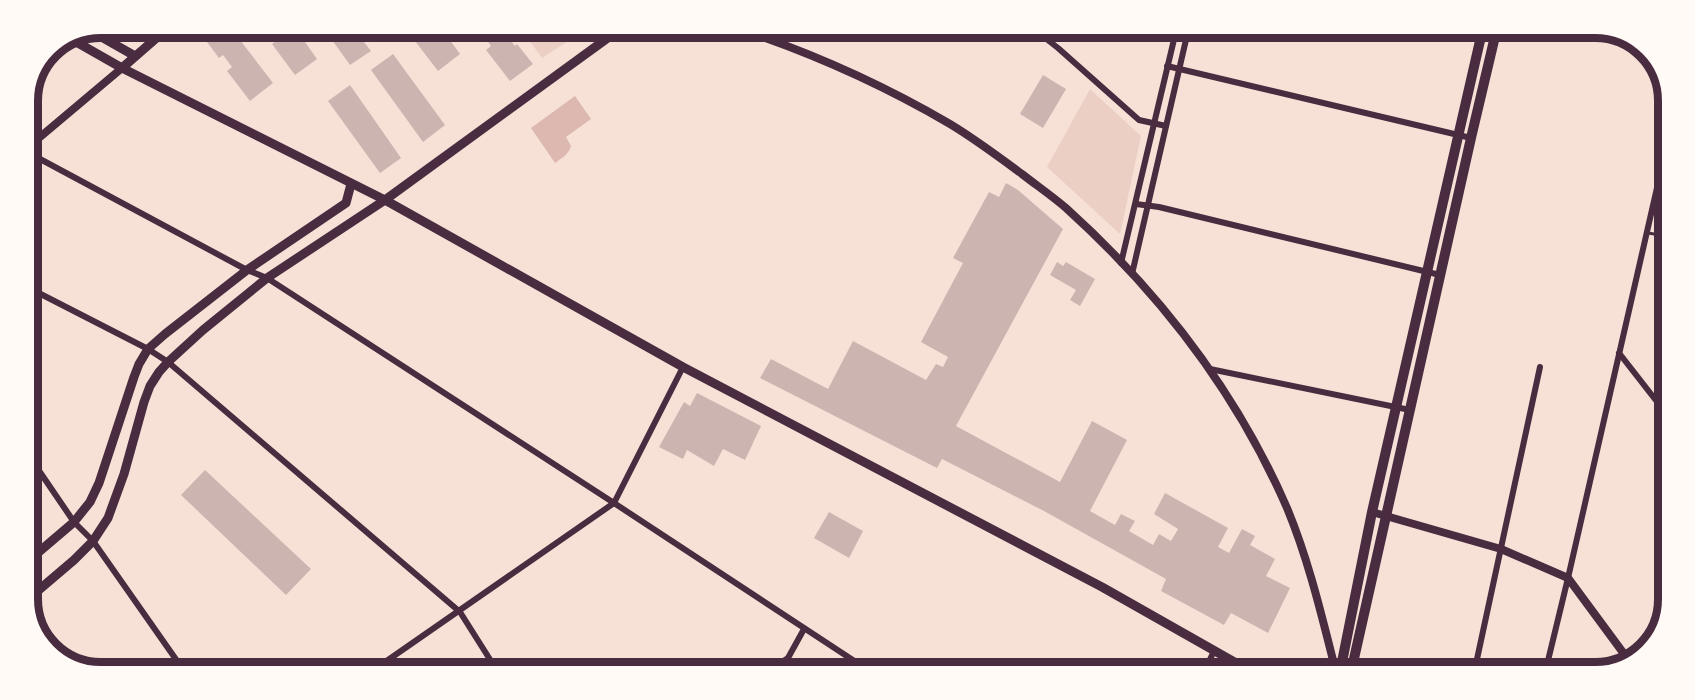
<svg xmlns="http://www.w3.org/2000/svg" width="1695" height="700" font-family="'Noto Sans',sans-serif">
  <rect width="100%" height="100%" fill="#f7e1d7"/>
  <g fill="#ebcfc5">
    <polygon points="521,29 587,29 542,58"/>
    <polygon points="1090,89 1141,136 1120,234 1047,167"/>
  </g>
  <path fill="#dcb8b0" d="M575,96L591,119L566,137L571,146C569,154 562,158 555,163L531,128Z"/>
  <g fill="#ccb4b1">
    <polygon points="201,27 230,27 273,83 250,101 227,71 232,67 223,55 219,58 198,30"/>
    <polygon points="260,28 295,28 317,59 295,75 272,44 276,41 269,33 266,35"/>
    <polygon points="321,28 353,28 371,51 350,65 327,33"/>
    <polygon points="405,28 441,28 460,54 438,71"/>
    <polygon points="472,28 501,28 515,46 517,44 533,64 510,81 486,50 491,46 482,34 478,37"/>
    <polygon points="393,54 445,125 423,142 371,70"/>
    <polygon points="1043,75 1066,89 1043,128 1020,114"/>
    <polygon points="350,85 401,158 380,173 328,101"/>
    <polygon points="1006,183 1018,190 1063,229 956,426 1060,482 1092,421 1127,440 1090,511 1115,525 1121,514 1135,521 1129,531 1153,545 1159,534 1171,541 1178,529 1154,514 1165,493 1228,528 1218,547 1229,553 1242,529 1255,536 1250,545 1275,559 1266,576 1290,588 1268,633 1231,613 1224,625 1161,591 1166,579 1044,511 942,459 937,468 760,378 771,359 828,389 853,341 926,380 936,364 943,367 948,357 921,342 963,263 953,258 989,192 999,197"/>
    <polygon points="1057,262 1063,266 1066,262 1095,279 1080,306 1070,300 1076,290 1050,275"/>
    <polygon points="697,393 761,426 745,460 723,449 714,466 687,450 683,459 659,447 684,402 690,406"/>
    <polygon points="205,470 311,569 286,595 181,495"/>
    <polygon points="829,512 863,531 849,558 814,538"/>
  </g>
  <g fill="none" stroke-linecap="round" stroke-linejoin="round">
    <polyline stroke="#4a2c40" stroke-width="3" points="1648,233 1666,236"/>
    <g stroke="#4a2c40" stroke-width="6">
      <polyline points="1035,30 1058,48 1139,120 1166,126"/>
      <polyline points="1167,66 1471,138"/>
      <polyline points="27,152 247,270 267,278 614,503 868,670"/>
      <polyline points="1136,204 1159,207 1440,275"/>
      <polyline points="1121,263 1176,31"/>
      <polyline points="1132,274 1188,31"/>
      <polyline points="27,287 148,349 168,362 460,612 496,669"/>
      <polyline points="1619,353 1665,412"/>
      <polyline points="1210,369 1410,410"/>
      <polyline points="27,453 74,522 93,541 182,668"/>
      <polyline points="375,669 614,503 683,367"/>
      <polyline points="770,670 788,658 804,629"/>
      <polyline points="1204,672 1214,651"/>
      <polyline points="1474,673 1540,367"/>
      <polyline points="1545,673 1568,578 1667,144"/>
    </g>
    <g stroke="#4a2c40" stroke-width="8">
      <path d="M739,29C812,53 883,85 950,124C975,139 999,157 1022,174C1036,185 1052,196 1066,208C1159,292 1237,393 1287,508C1309,561 1322,617 1336,672"/>
      <polyline points="27,148 122,68"/>
      <polyline points="1372,512 1501,549 1568,578 1630,662"/>
    </g>
    <g stroke="#4a2c40" stroke-width="9">
      <polyline points="91,31 135,56"/>
      <polyline points="71,39 122,68 385,200 683,367 1102,587 1252,672"/>
      <polyline points="122,68 169,27"/>
      <polyline points="27,562 74,522 90,502 99,483 134,377 139,364 148,349 165,334 247,270 346,203 351,184"/>
      <polyline points="27,600 74,560 93,541 108,518 124,474 144,402 150,386 159,372 168,362 203,330 267,278 385,200 620,29"/>
    </g>
    <g stroke="#4a2c40" stroke-width="10">
      <polyline points="1340,672 1372,512 1482,32"/>
      <polyline points="1351,672 1471,138 1496,32"/>
    </g>
  </g>
  <path d="M0 0H1695V700H0ZM101 38H1595A63 63 0 0 1 1658 101V599A63 63 0 0 1 1595 662H101A63 63 0 0 1 38 599V101A63 63 0 0 1 101 38Z" fill="#fffaf5" fill-rule="evenodd"/>
  <path fill="none" stroke="#4a2c40" stroke-width="8" d="M101 38H1595A63 63 0 0 1 1658 101V599A63 63 0 0 1 1595 662H101A63 63 0 0 1 38 599V101A63 63 0 0 1 101 38Z"/>
</svg>
